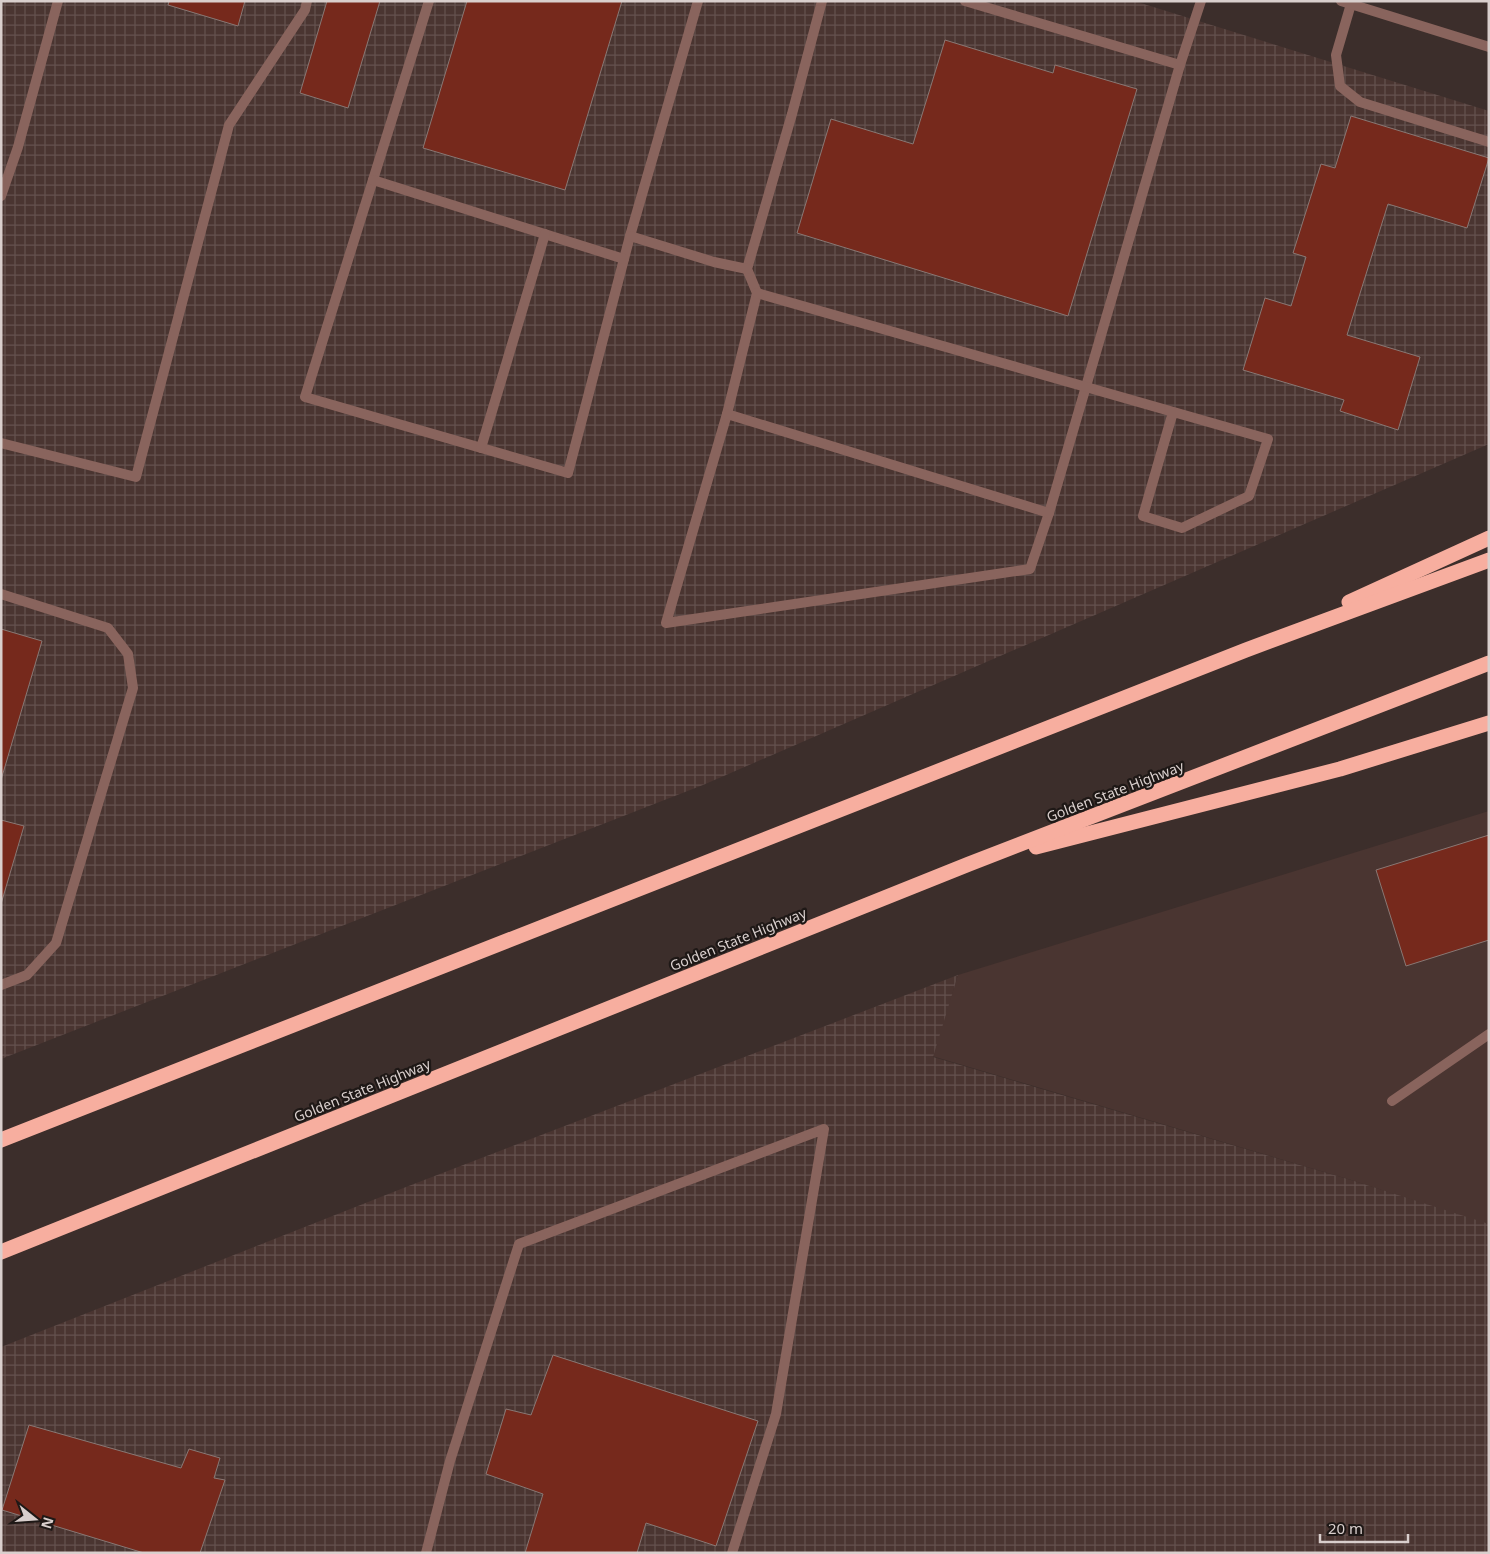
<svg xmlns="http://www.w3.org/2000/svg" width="1490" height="1554" font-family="'Noto Sans',sans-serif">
  <defs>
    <pattern id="industrial-grid" width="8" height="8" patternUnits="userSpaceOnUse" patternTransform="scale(1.25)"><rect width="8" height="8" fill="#4a3531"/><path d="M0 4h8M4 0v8" fill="none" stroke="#64514e"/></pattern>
  </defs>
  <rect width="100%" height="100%" fill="#3c2e2b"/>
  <polygon fill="#4a3531" points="1489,811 1489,1225 1351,1180 932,1056 958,975"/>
  <g fill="url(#industrial-grid)">
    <polygon points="1,1 1134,1 1489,111 1489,444 703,785 1,1059"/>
    <polygon points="958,975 933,1057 1351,1180 1489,1224 1489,1553 1,1553 1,1347 406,1187"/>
  </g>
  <g fill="#76291c" stroke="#897874">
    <polygon points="169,1 245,1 238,26 168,5"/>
    <polygon points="327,1 380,1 348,108 300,93"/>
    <polygon points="467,1 622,1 565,190 423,148"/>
    <polygon points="945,40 1053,73 1055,65 1137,89 1068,316 797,233 831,119 913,144"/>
    <polygon points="1351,116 1489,158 1467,228 1388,204 1347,335 1420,357 1398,430 1340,411 1344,400 1243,370 1265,298 1291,306 1306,257 1293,253 1321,164 1335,168"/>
    <polygon points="1,629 42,641 1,780"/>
    <polygon points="1,820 24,826 1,904"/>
    <polygon points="1489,835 1489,940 1406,966 1376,870"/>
    <polygon points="553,1355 758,1421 716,1546 646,1523 637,1553 525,1553 543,1494 486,1474 506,1409 531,1415"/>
    <polygon points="29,1425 181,1468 189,1449 220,1458 214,1478 225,1480 200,1553 144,1553 2,1510"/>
  </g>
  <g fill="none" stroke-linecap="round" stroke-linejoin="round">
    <g stroke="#89645d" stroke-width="10">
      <polyline points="429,1 305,397 568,473 630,236 698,1"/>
      <polyline points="822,1 792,114 747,269 757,293 727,414 666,623 1030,569 1049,513 1180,65 1201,1"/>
      <polyline points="965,1 1180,65"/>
      <polyline points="1351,4 1336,55 1340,86 1360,102 1489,142"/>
      <polyline points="373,180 624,259"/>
      <polyline points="1,196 18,147 58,1"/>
      <polyline points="630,236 714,262 747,269"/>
      <path d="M757,293C927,342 1097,391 1268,439L1249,496L1182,528L1143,516L1173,412"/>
      <polyline points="727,414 1049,513"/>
      <polyline points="1,443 136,477 229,125 305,10 307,1"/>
      <polyline points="481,448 545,234"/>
      <polyline points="1,594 108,628 128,654 133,688 56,943 27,975 1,985"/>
      <polyline points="1392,1101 1489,1034"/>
      <polyline points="426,1553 450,1461 519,1244 824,1129 776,1414 732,1553"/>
    </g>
    <polyline stroke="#89645d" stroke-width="10" points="1341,1 1489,47"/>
    <g stroke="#f7ae9f" stroke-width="15">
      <polyline points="1349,602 1489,538"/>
      <polyline points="1036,847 1340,769 1489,723"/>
      <polyline points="1,1140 1246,650 1489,560"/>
      <polyline points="1,1252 969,864 1489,663"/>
    </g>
  </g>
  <g text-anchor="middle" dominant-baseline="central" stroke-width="4.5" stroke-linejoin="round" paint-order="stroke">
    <g font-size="14" fill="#d9cfcd" stroke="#1e1816">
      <text transform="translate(1115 791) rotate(-21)">Golden State Highway</text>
      <text transform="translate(738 939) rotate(-22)">Golden State Highway</text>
      <text transform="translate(362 1090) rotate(-22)">Golden State Highway</text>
    </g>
  </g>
  <rect width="1490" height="1554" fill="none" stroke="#d9cfcd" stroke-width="5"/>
  <g transform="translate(35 1519) rotate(107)" stroke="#1e1816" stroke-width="4" paint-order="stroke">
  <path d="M0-4L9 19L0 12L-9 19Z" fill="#d9cfcd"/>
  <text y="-8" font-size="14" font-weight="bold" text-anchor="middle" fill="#d9cfcd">N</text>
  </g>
  <path d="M1320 1534v8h88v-8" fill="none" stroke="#d9cfcd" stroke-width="2.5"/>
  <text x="1328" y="1534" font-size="15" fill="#d9cfcd" stroke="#1e1816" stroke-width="4" paint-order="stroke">20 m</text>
</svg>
